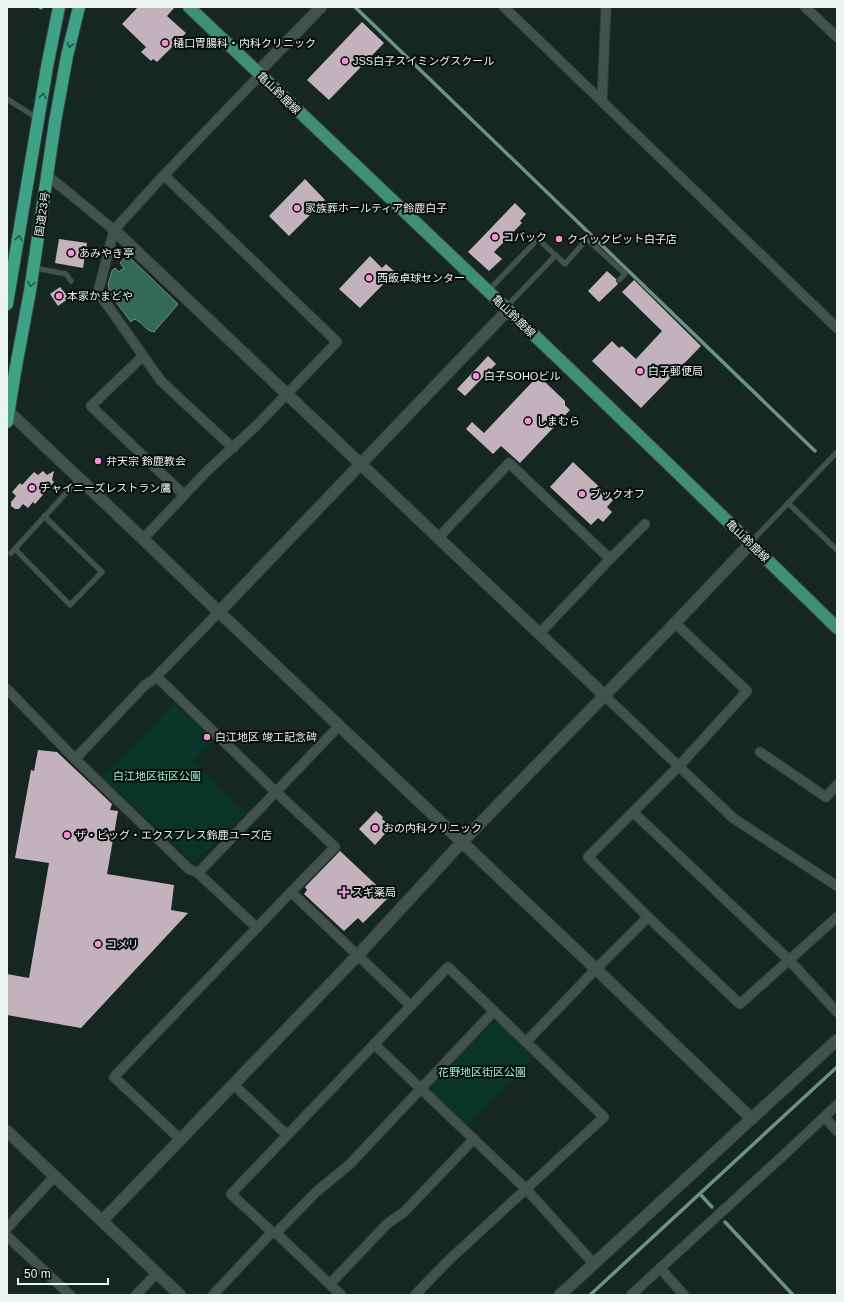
<svg xmlns="http://www.w3.org/2000/svg" width="844" height="1302" font-family="Arial,'Noto Sans JP',sans-serif">
  <rect width="100%" height="100%" fill="#162620"/>
  <g fill="#0b3428">
    <polygon points="174,703 214,740 193,762 246,813 194,863 102,777"/>
    <polygon points="498,1022 534,1057 467,1126 432,1092 432,1085 491,1023"/>
  </g>
  <path fill="#336a57" stroke="#6a9385" d="M127,255L178,304L154,332C145,331 142,321 134,319L131,322L110,294L108,285L112,271L115,268L119,272L124,268L120,263Z"/>
  <g fill="none" stroke-linecap="round" stroke-linejoin="round">
    <g stroke="#6a9385" stroke-width="3.5">
      <polyline points="40,7 41,8"/>
      <polyline points="355,7 815,451"/>
      <polyline points="700,1194 712,1207"/>
      <polyline points="725,1222 793,1295"/>
      <polyline points="590,1295 837,1067"/>
    </g>
  </g>
  <g fill="#c3b2bc">
    <polygon points="138,7 175,7 167,16 186,33 157,62 153,59 151,61 141,52 146,47 122,24"/>
    <polygon points="362,22 384,43 329,100 307,80"/>
    <polygon points="305,179 325,200 289,236 269,216"/>
    <polygon points="515,203 526,214 520,221 522,223 494,252 502,259 489,271 468,252"/>
    <polygon points="59,239 87,243 83,268 55,263"/>
    <polygon points="370,256 382,268 386,264 395,272 360,308 339,289"/>
    <polygon points="607,271 616,279 616,281 618,284 599,302 588,291"/>
    <polygon points="634,280 701,346 641,408 592,361 612,341 619,348 622,346 636,359 662,331 622,292"/>
    <polygon points="60,287 69,298 58,306 50,294"/>
    <polygon points="488,356 496,364 465,396 457,389"/>
    <polygon points="536,378 540,381 544,381 565,401 565,405 570,410 520,463 501,446 493,454 466,429 472,422 484,433"/>
    <polygon points="573,462 613,500 607,507 612,512 603,522 598,518 591,525 550,487"/>
    <polygon points="43,471 47,475 54,471 52,480 54,482 35,504 33,502 28,508 23,504 19,509 15,509 11,506 11,502 16,496 12,492 20,483 22,485 34,472 38,475"/>
    <polygon points="38,750 57,752 112,804 110,810 118,811 107,874 174,885 171,910 188,913 81,1028 7,1015 7,974 29,978 49,863 15,858 31,770 34,771"/>
    <polygon points="376,811 383,817 382,819 391,827 375,845 359,829"/>
    <polygon points="340,851 389,897 363,923 358,918 344,931 304,894 307,890 305,887"/>
  </g>
  <g fill="none" stroke-linecap="round" stroke-linejoin="round">
    <g stroke="#35413d" stroke-width="6">
      <g id="service">
        <polyline points="7,99 37,118"/>
        <polyline points="35,268 66,274 71,281"/>
        <polyline points="488,291 538,239 565,264 587,239 625,274 619,280"/>
        <polyline points="506,307 556,255"/>
        <polyline points="788,503 837,550"/>
        <polyline points="751,542 837,452"/>
        <polyline points="15,549 70,605 102,572 44,516"/>
        <polyline points="11,553 79,479"/>
      </g>
    </g>
    <g stroke="#35413d" stroke-width="11">
      <g id="minor">
        <polyline points="504,7 837,328"/>
        <polyline points="805,7 837,37"/>
        <polyline points="602,101 606,7"/>
        <polyline points="48,176 114,230"/>
        <polyline points="143,356 91,406 184,495"/>
        <polyline points="233,448 161,381 98,292 114,230 164,175 260,75"/>
        <polyline points="438,538 509,463 610,559 539,634"/>
        <polyline points="143,539 206,472 257,425 337,342 164,175"/>
        <polyline points="610,559 645,524"/>
        <polyline points="675,623 747,691 679,766 588,857 648,917 740,1004 837,917"/>
        <polyline points="157,677 276,792 335,847 291,892"/>
        <polyline points="7,689 75,759 189,869 198,873 257,928"/>
        <polyline points="605,696 733,818 837,886"/>
        <polyline points="760,752 826,797 837,785"/>
        <polyline points="75,759 145,685 153,680 219,612"/>
        <polyline points="633,812 789,960 837,1012"/>
        <polyline points="198,873 339,726"/>
        <polyline points="526,1042 596,969 648,917"/>
        <polyline points="374,1044 526,1189 594,1264"/>
        <polyline points="234,1085 287,1135"/>
        <polyline points="824,1117 837,1131"/>
        <polyline points="180,1139 114,1077 291,892 411,1006"/>
        <polyline points="7,1228 54,1177"/>
        <polyline points="276,1233 315,1193 350,1164 494,1011"/>
        <polyline points="7,1236 70,1295"/>
        <polyline points="660,1268 684,1295"/>
        <polyline points="330,1284 387,1224 404,1212 474,1139"/>
        <polyline points="136,1295 157,1273"/>
        <polyline points="213,1295 272,1232"/>
        <polyline points="341,1295 276,1233 272,1232 231,1194 448,967 604,1117 448,1261 415,1295"/>
        <polyline points="631,1295 787,1152 837,1105"/>
      </g>
    </g>
    <g stroke="#35413d" stroke-width="13">
      <g id="tertiary">
        <polyline points="258,72 321,7"/>
        <polyline points="114,230 605,696"/>
        <polyline points="7,410 143,539 219,612 596,969 752,1119"/>
        <polyline points="219,612 508,310"/>
        <polyline points="7,1131 180,1295"/>
        <polyline points="102,1221 358,955 462,842 675,623 751,543"/>
        <polyline points="560,1295 837,1040"/>
      </g>
    </g>
    <g stroke="#35413d" stroke-width="14">
      <path id="primary" d="M189,7C406,213 623,418 837,628"/>
    </g>
    <g stroke="#35413d" stroke-width="14">
      <g id="trunk">
        <polyline points="7,304 47,67 59,7"/>
        <polyline points="7,422 15,372 30,291 55,122 67,56 79,7"/>
      </g>
    </g>
    <use href="#service" stroke="#42534d" stroke-width="4.5"/>
    <use href="#minor" stroke="#42534d" stroke-width="9"/>
    <use href="#tertiary" stroke="#42534d" stroke-width="11"/>
    <use href="#primary" stroke="#408e76" stroke-width="12"/>
    <use href="#trunk" stroke="#3fa284" stroke-width="12"/>
  </g>
  <defs><path id="oneway-chevron" d="M-2-3.5L2.5 0L-2 3.5" fill="none" stroke-width="1.6" stroke-linecap="round" stroke-linejoin="round"/></defs>
  <g stroke="#225847">
    <use href="#oneway-chevron" transform="translate(70 45) rotate(103)"/>
    <use href="#oneway-chevron" transform="translate(43 96) rotate(-81)"/>
    <use href="#oneway-chevron" transform="translate(19 238) rotate(-80)"/>
    <use href="#oneway-chevron" transform="translate(31 284) rotate(99)"/>
  </g>
  <g fill="#f491d4" stroke="#060d0a" stroke-width="1.5">
    <circle cx="165" cy="43" r="4"/>
    <circle cx="345" cy="61" r="4"/>
    <circle cx="297" cy="208" r="4"/>
    <circle cx="495" cy="237" r="4"/>
    <circle cx="559" cy="239" r="4"/>
    <circle cx="71" cy="253" r="4"/>
    <circle cx="369" cy="278" r="4"/>
    <circle cx="59" cy="296" r="4"/>
    <circle cx="640" cy="371" r="4"/>
    <circle cx="476" cy="376" r="4"/>
    <circle cx="528" cy="421" r="4"/>
    <circle cx="98" cy="461" r="4"/>
    <circle cx="32" cy="488" r="4"/>
    <circle cx="582" cy="494" r="4"/>
    <circle cx="207" cy="737" r="4"/>
    <circle cx="375" cy="828" r="4"/>
    <circle cx="67" cy="835" r="4"/>
    <path d="M342 886h4v4h4v4h-4v4h-4v-4h-4v-4h4z"/>
    <circle cx="98" cy="944" r="4"/>
  </g>
  <g text-anchor="middle" dominant-baseline="central" stroke-width="4" stroke-linejoin="round" paint-order="stroke">
    <g font-size="11" fill="#eaf4f0" stroke="#060d0a" text-anchor="start">
      <text x="173" y="43">樋口胃腸科・内科クリニック</text>
      <text x="353" y="61">JSS白子スイミングスクール</text>
      <text x="305" y="208">家族葬ホールティア鈴鹿白子</text>
      <text x="503" y="237">コバック</text>
      <text x="567" y="239">クイックピット白子店</text>
      <text x="79" y="253">あみやき亭</text>
      <text x="377" y="278">西飯卓球センター</text>
      <text x="67" y="296">本家かまどや</text>
      <text x="648" y="371">白子郵便局</text>
      <text x="484" y="376">白子SOHOビル</text>
      <text x="536" y="421">しまむら</text>
      <text x="106" y="461">弁天宗 鈴鹿教会</text>
      <text x="40" y="488">チャイニーズレストラン鷹</text>
      <text x="590" y="494">ブックオフ</text>
      <text x="215" y="737">白江地区 竣工記念碑</text>
      <text x="383" y="828">おの内科クリニック</text>
      <text x="75" y="835">ザ・ビッグ・エクスプレス鈴鹿ユーズ店</text>
      <text x="352" y="892">スギ薬局</text>
      <text x="106" y="944">コメリ</text>
    </g>
    <g font-size="11" fill="#eaf4f0" stroke="#060d0a">
      <text transform="translate(279 93) rotate(44)">亀山鈴鹿線</text>
      <text transform="translate(42 214) rotate(-81)">国道23号</text>
      <text transform="translate(514 316) rotate(44)">亀山鈴鹿線</text>
      <text transform="translate(748 541) rotate(44)">亀山鈴鹿線</text>
    </g>
    <g font-size="11" fill="#9af2d3" stroke="#060d0a">
      <text x="157" y="776">白江地区街区公園</text>
      <text x="482" y="1072">花野地区街区公園</text>
    </g>
  </g>
  <rect width="844" height="1302" fill="none" stroke="#eaf4f0" stroke-width="16"/>
  <path d="M18 1278v6h90v-6" fill="none" stroke="#eaf4f0" stroke-width="2"/>
  <text x="24" y="1278" font-size="12" fill="#eaf4f0" stroke="#060d0a" stroke-width="3" paint-order="stroke">50 m</text>
</svg>
